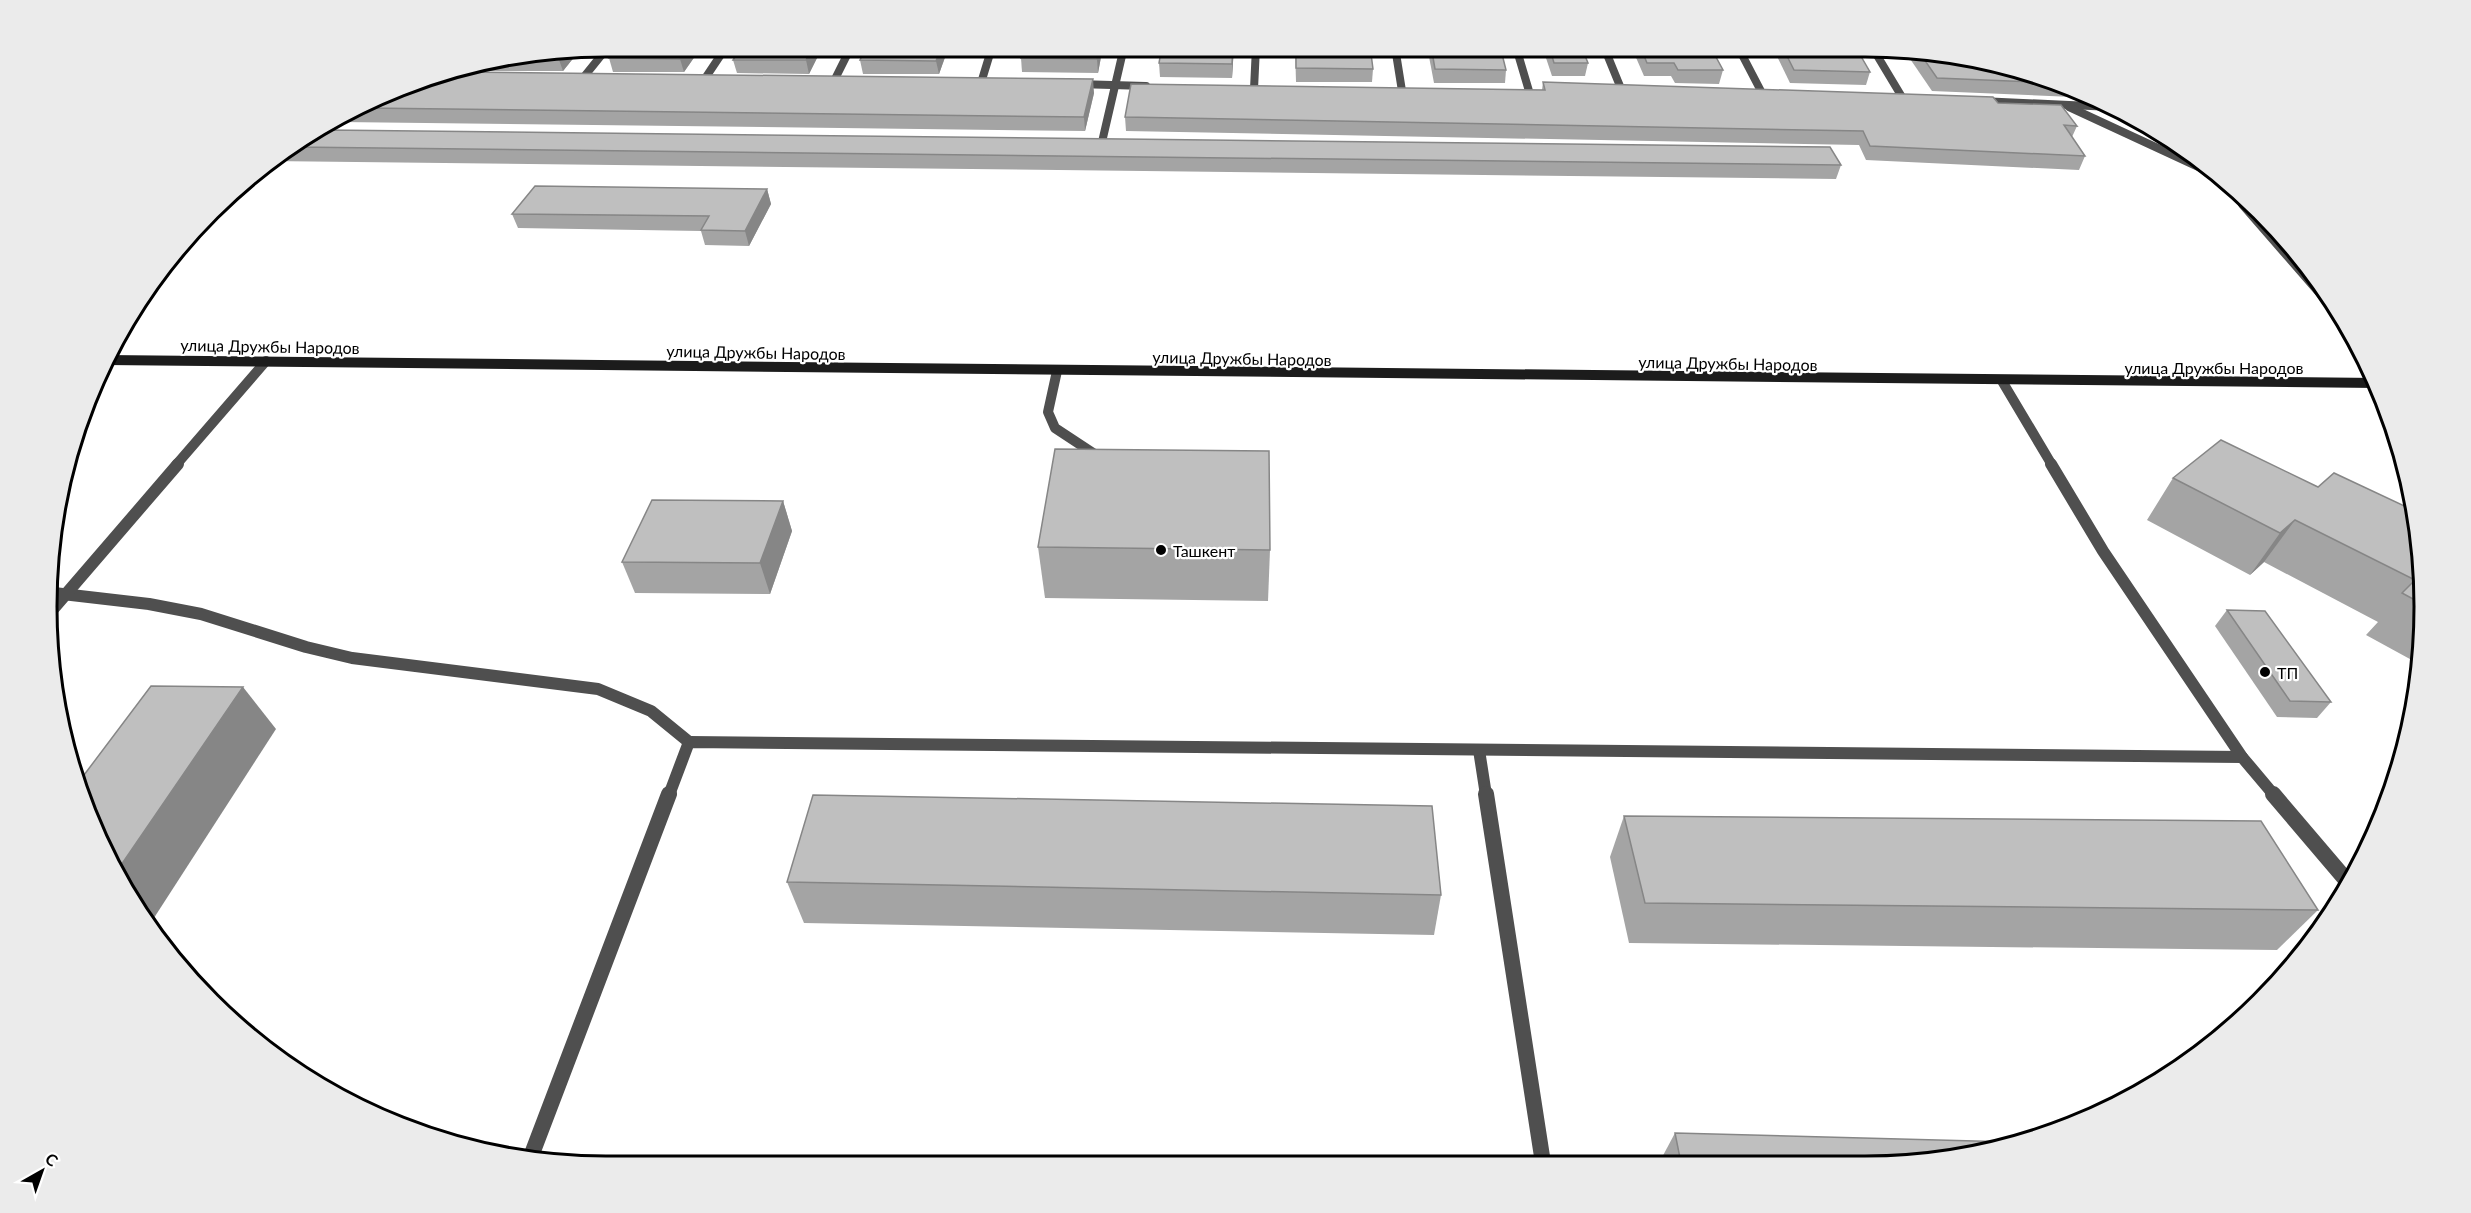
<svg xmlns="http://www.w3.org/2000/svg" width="2471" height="1213" font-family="Lato,sans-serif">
  <rect width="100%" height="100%" fill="#fff"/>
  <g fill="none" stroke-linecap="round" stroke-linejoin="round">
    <g stroke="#4f4f4f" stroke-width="8">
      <polyline points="1395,47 1402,91"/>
      <polyline points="1516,47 1529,91"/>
      <polyline points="1604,47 1622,91"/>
      <polyline points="1738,47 1762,93"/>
      <polyline points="1872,47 1902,97"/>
      <polyline points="583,78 608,47"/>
      <polyline points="704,80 726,47"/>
      <polyline points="834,81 851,47"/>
      <polyline points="981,83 992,47"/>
      <polyline points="1077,84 1146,86"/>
      <polyline points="1254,89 1256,47"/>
      <polyline points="1980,101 2112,107"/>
      <polyline points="2069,107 2218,176"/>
      <polyline points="1102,142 1124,47"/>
      <polyline points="2217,174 2244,205"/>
    </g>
    <g stroke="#4f4f4f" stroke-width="10">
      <polyline points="2243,204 2343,319"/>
      <polyline points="1057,371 1048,412 1055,428 1099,457"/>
      <polyline points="2002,381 2052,465"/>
      <polyline points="176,465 266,361"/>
    </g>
    <g stroke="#4f4f4f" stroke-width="12">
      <polyline points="54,593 149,604 201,614 306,647 352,658 598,689 651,711 689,742"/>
      <polyline points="54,608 178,464"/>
      <polyline points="1479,750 1486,795"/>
      <polyline points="2242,757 2274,795"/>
      <polyline points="669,795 689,742 2242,757 2103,551 2051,464"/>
    </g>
    <g stroke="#4f4f4f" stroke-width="16">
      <polyline points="1486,794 1543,1163"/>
      <polyline points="2273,794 2347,881"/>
      <polyline points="530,1159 669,794"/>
    </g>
    <polyline stroke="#1c1c1c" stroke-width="10" points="106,360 2377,383"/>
  </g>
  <g fill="#a4a4a4">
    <polygon points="618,46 702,46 684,72 613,72 609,58"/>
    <polygon points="742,46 823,46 809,74 737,73 733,60"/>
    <polygon points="867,46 949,46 939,74 863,74 860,60"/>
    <polygon points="1025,46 1103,46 1098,73 1022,72 1021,58"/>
    <polygon points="1162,46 1234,46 1232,78 1160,77 1159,63"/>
    <polygon points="1295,46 1370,46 1373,69 1372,82 1296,82"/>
    <polygon points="1427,46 1500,46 1506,70 1505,83 1434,83"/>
    <polygon points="1542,46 1581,46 1588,63 1585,76 1552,76"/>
    <polygon points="1631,46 1710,46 1723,70 1719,84 1675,83 1671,76 1644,76"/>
    <polygon points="1772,46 1855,46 1870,72 1866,85 1790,83"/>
    <polygon points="1904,50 1974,57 2079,89 2096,98 1932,91"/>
    <polygon points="579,51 563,71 491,71 489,66"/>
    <polygon points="426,76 1094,93 1085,131 341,122"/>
    <polygon points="1543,82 1998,103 2077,126 2072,137 2085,156 2079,170 1866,160 1859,145 1126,131 1125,117 1542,90"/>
    <polygon points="326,130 1841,165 1836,179 268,161"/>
    <polygon points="767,189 771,204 749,246 705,245 701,231 518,228 512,214"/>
    <polygon points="2173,478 2318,487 2415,511 2424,607 2419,664 2366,635 2378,622 2264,562 2250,575 2147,520"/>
    <polygon points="783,501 792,531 770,594 635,593 622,562"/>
    <polygon points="1038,547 1270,550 1268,601 1045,598"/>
    <polygon points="2227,610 2331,702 2317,718 2277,717 2215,626"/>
    <polygon points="1624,816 2318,910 2277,950 1629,943 1610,857"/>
    <polygon points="787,882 1441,895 1434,935 804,923"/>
    <polygon points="1675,1133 1938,1162 1659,1163"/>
  </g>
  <g fill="#868686">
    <polygon points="689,46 702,46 684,72 680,59"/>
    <polygon points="813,46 823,46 809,74 806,60"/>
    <polygon points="942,46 949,46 939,74 936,61"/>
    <polygon points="1099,46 1103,46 1098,73 1097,59"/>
    <polygon points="1233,46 1234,46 1232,78 1232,64"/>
    <polygon points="579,51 563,71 558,57 561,54"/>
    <polygon points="1093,79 1094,93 1085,131 1084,117"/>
    <polygon points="767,189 771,204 749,246 745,231"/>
    <polygon points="783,501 792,531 770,594 760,563"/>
    <polygon points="2295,520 2264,562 2250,575 2280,533"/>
    <polygon points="243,687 276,729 152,921 117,871"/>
  </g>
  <g fill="#bfbfbf" stroke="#868686" stroke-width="1.5">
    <polygon points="618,46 689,46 680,59 609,58"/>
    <polygon points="742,46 813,46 806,60 733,60"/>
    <polygon points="867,46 942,46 936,61 860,60"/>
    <polygon points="1025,46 1099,46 1097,59 1021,58"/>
    <polygon points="1162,46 1233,46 1232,64 1159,63"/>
    <polygon points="1296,46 1370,46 1373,69 1296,68"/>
    <polygon points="1431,46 1500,46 1506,70 1435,69"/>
    <polygon points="1549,46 1581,46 1588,63 1554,63"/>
    <polygon points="1640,46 1710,46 1723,70 1678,70 1674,63 1647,63"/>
    <polygon points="1782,46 1855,46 1870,72 1794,70"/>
    <polygon points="1919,52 1974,57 2057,83 1937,78"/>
    <polygon points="561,54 558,57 541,57"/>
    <polygon points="454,72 1093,79 1084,117 366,108 426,76"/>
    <polygon points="1543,82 1993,97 1998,103 2061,105 2077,126 2064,125 2085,156 1870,146 1863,131 1125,117 1131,84 1545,90"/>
    <polygon points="326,130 1830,147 1841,165 294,147"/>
    <polygon points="535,186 767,189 745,231 701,230 709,216 512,214"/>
    <polygon points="2221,440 2318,487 2334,473 2415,511 2424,605 2402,593 2415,580 2295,520 2280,533 2173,478"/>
    <polygon points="1055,449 1269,451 1270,550 1038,547"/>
    <polygon points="652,500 783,501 760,563 622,562"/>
    <polygon points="2227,610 2265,611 2331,702 2290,701"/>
    <polygon points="151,686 243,687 117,871 104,854 81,779"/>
    <polygon points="813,795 1432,806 1441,895 787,882"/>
    <polygon points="1624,816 2261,821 2318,910 1645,903"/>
    <polygon points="1675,1133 2013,1142 1938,1162 1681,1163"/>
  </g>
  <g fill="#000" stroke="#fff" stroke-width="2">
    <circle cx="1161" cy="550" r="6"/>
    <circle cx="2265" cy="672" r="6"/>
  </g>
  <g text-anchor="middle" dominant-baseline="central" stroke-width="4.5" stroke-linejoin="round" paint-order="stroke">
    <g font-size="16" fill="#000" stroke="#fff">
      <text transform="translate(270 346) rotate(1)">улица Дружбы Народов</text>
      <text transform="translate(756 352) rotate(1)">улица Дружбы Народов</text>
      <text transform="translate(1242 358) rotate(1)">улица Дружбы Народов</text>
      <text transform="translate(1728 363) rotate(1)">улица Дружбы Народов</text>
      <text x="2214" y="367">улица Дружбы Народов</text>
    </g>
    <g font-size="16" fill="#000" stroke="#fff" text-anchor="start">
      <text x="1173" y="550">Ташкент</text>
      <text x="2277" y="672">ТП</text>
    </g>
  </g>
  <path d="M0 0H2471V1213H0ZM606 57H1865A549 549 0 0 1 2414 606V607A549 549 0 0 1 1865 1156H606A549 549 0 0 1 57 607V606A549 549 0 0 1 606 57Z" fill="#ebebeb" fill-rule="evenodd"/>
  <path fill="none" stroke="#000" stroke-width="3" d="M606 57H1865A549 549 0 0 1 2414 606V607A549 549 0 0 1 1865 1156H606A549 549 0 0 1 57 607V606A549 549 0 0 1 606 57Z"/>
  <g transform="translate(42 1171) rotate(40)" stroke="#ffffff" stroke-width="4.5" paint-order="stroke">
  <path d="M0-4.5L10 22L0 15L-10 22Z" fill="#000000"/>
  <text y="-9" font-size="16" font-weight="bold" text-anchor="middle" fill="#000000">С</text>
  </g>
</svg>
